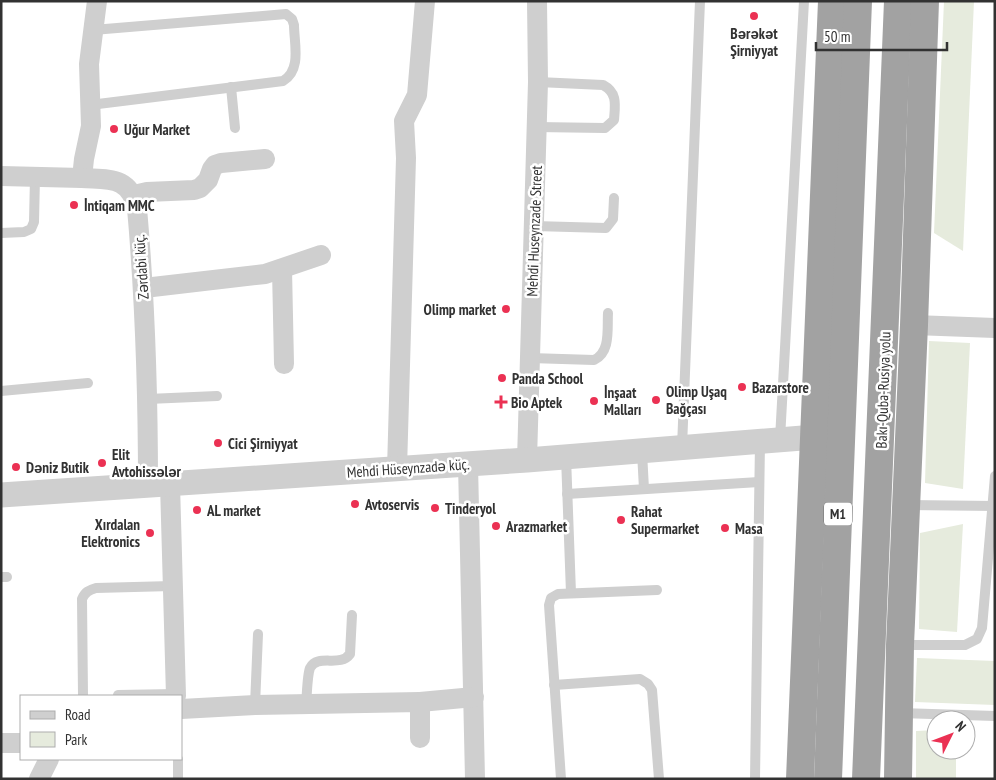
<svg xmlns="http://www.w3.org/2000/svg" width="996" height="780" font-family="'PT Sans Narrow',sans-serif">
  <rect width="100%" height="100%" fill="#fff"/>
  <g fill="#e6ebdd">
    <polygon points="944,1 974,1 963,251 934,233"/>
    <polygon points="929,341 970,343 963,489 925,483"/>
    <polygon points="963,524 957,632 919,629 920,533"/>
    <polygon points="917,658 995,661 995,705 915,702"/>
    <polygon points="936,730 936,750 956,750 956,779 916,779 916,731"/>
  </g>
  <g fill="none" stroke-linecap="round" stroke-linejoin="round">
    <g stroke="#cfcfcf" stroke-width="10">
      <polyline points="231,87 235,128"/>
      <path d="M90,105L283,81C302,70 294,43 294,25L292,19L286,14L93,30"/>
      <path d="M536,127L605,128L614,120C615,105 618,93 603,85L538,82"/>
      <polyline points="534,226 606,228 613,219 614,198"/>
      <polyline points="1,233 24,232 31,229 34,222 35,177"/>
      <path d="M530,358L594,360C611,352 607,329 608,313"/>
      <polyline points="1,391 88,383"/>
      <polyline points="148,399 217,396"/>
      <polyline points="780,439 804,1"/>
      <polyline points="682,447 700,1"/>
      <polyline points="642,452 644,489"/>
      <polyline points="566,457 571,593"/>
      <polyline points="567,494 759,482"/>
      <polyline points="906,505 995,506"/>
      <polyline points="1,577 7,577"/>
      <polyline points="902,645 965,645 977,639 982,628 995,476"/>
      <polyline points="554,685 640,679 648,684 652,690 659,779"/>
      <polyline points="118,695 176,694"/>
      <path d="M83,696L82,599C85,592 89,590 96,588L172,586"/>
      <polyline points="255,705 258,634"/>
      <path d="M306,705C307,696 307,676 310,668C318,653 340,668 350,654L352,615"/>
      <polyline points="900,713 995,716"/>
      <polyline points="178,759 178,779"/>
      <polyline points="561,779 549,605 551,598 558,594 657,590"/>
      <polyline points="755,779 760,442"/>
    </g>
    <g stroke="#cfcfcf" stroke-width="20">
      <path d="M97,1L89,64L91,126L84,159L82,178C110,180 129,176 137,208C145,300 148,392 148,485"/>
      <polyline points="1,176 82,178"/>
      <polyline points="134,195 147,192 194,190 200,188 208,180 212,169 215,165 221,163 265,159"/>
      <polyline points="282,269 284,364"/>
      <polyline points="144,288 265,274 321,255"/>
      <polyline points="914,325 995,328"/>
      <polyline points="527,460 538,82 537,1"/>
      <polyline points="468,464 475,779"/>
      <polyline points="397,469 406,158 404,121 417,95 425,1"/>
      <polyline points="170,484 176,696"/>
      <polyline points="420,702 474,697"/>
      <polyline points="181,709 255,705 420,702 420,738"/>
      <polyline points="1,743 21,743"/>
      <polyline points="39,779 49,759"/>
    </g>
    <polyline stroke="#cfcfcf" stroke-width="25" points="1,495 527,460 815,437"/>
    <g stroke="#a2a2a2" stroke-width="28">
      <polyline points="800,779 832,1"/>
      <polyline points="828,779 858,1"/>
      <polyline points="866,779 898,1"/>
      <polyline points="898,779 900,645 914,325 925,1"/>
    </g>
  </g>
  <g fill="#eb3153" stroke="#fff" stroke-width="2">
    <circle cx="754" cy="16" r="5"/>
    <circle cx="114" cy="129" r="5"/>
    <circle cx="74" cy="205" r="5"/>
    <circle cx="506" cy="309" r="5"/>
    <circle cx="502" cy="378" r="5"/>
    <circle cx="742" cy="387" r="5"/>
    <circle cx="656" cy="400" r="5"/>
    <circle cx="594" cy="401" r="5"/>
    <path d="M498.5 394.5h5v5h5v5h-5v5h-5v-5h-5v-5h5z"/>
    <circle cx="218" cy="443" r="5"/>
    <circle cx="102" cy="463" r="5"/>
    <circle cx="16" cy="467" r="5"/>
    <circle cx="355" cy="504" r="5"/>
    <circle cx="435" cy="508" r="5"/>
    <circle cx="197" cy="510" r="5"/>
    <circle cx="621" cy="520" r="5"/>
    <circle cx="496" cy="526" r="5"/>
    <circle cx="725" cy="528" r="5"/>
    <circle cx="150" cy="533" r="5"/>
  </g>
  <g text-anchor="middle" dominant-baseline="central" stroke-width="5" stroke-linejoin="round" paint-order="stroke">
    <rect fill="#fff" stroke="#707070" stroke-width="1" x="824" y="502.5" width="28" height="23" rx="4"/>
    <g font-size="14" font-weight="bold" fill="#323232">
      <text x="838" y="514">M1</text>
    </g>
    <g font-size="15" font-weight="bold" fill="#323232" stroke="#fff" text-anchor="start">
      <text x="754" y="33" text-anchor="middle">Bərəkət<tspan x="754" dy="17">Şirniyyat</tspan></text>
      <text x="124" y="129">Uğur Market</text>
      <text x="84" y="205">İntiqam MMC</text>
      <text x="496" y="309" text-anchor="end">Olimp market</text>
      <text x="512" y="378">Panda School</text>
      <text x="752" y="387">Bazarstore</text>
      <text x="666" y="391">Olimp Uşaq<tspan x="666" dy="17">Bağçası</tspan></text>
      <text x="604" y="392">İnşaat<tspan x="604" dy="17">Malları</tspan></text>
      <text x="511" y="402">Bio Aptek</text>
      <text x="228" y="443">Cici Şirniyyat</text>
      <text x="112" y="454">Elit<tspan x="112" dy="17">Avtohissələr</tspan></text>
      <text x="26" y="467">Dəniz Butik</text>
      <text x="365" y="504">Avtoservis</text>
      <text x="445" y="508">Tinderyol</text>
      <text x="207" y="510">AL market</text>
      <text x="631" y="511">Rahat<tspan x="631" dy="17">Supermarket</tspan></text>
      <text x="140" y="524" text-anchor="end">Xırdalan<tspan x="140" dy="17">Elektronics</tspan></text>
      <text x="506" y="526">Arazmarket</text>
      <text x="735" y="528">Masa</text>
    </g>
    <g font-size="15" fill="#323232" stroke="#fff">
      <text transform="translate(534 231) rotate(-88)">Mehdi Huseynzadе Street</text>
      <text transform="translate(141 267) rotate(-94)">Zərdabi küç.</text>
      <text transform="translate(883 390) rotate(-88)">Bakı-Quba-Rusiya yolu</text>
      <text transform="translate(408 468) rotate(-4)">Mehdi Hüseynzadə küç.</text>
    </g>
  </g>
  <rect width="996" height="780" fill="none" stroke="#323232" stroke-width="5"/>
  <rect x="20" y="695" width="162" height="65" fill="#ffffff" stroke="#adadad"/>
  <rect x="30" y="711" width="25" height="8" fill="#cfcfcf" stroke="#adadad"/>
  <text x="65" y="720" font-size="15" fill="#323232">Road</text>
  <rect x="30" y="732" width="25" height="15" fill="#e6ebdd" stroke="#adadad"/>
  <text x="65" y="745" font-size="15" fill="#323232">Park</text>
  <g transform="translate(951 735) rotate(48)"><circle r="24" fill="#ffffff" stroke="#adadad"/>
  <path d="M0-4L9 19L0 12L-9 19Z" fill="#eb3153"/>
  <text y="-8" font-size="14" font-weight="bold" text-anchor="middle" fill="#323232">N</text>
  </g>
  <path d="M816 42v8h131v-8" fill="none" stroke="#323232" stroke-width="2.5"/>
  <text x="824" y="42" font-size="15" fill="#323232" stroke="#ffffff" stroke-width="4" paint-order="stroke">50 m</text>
</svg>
